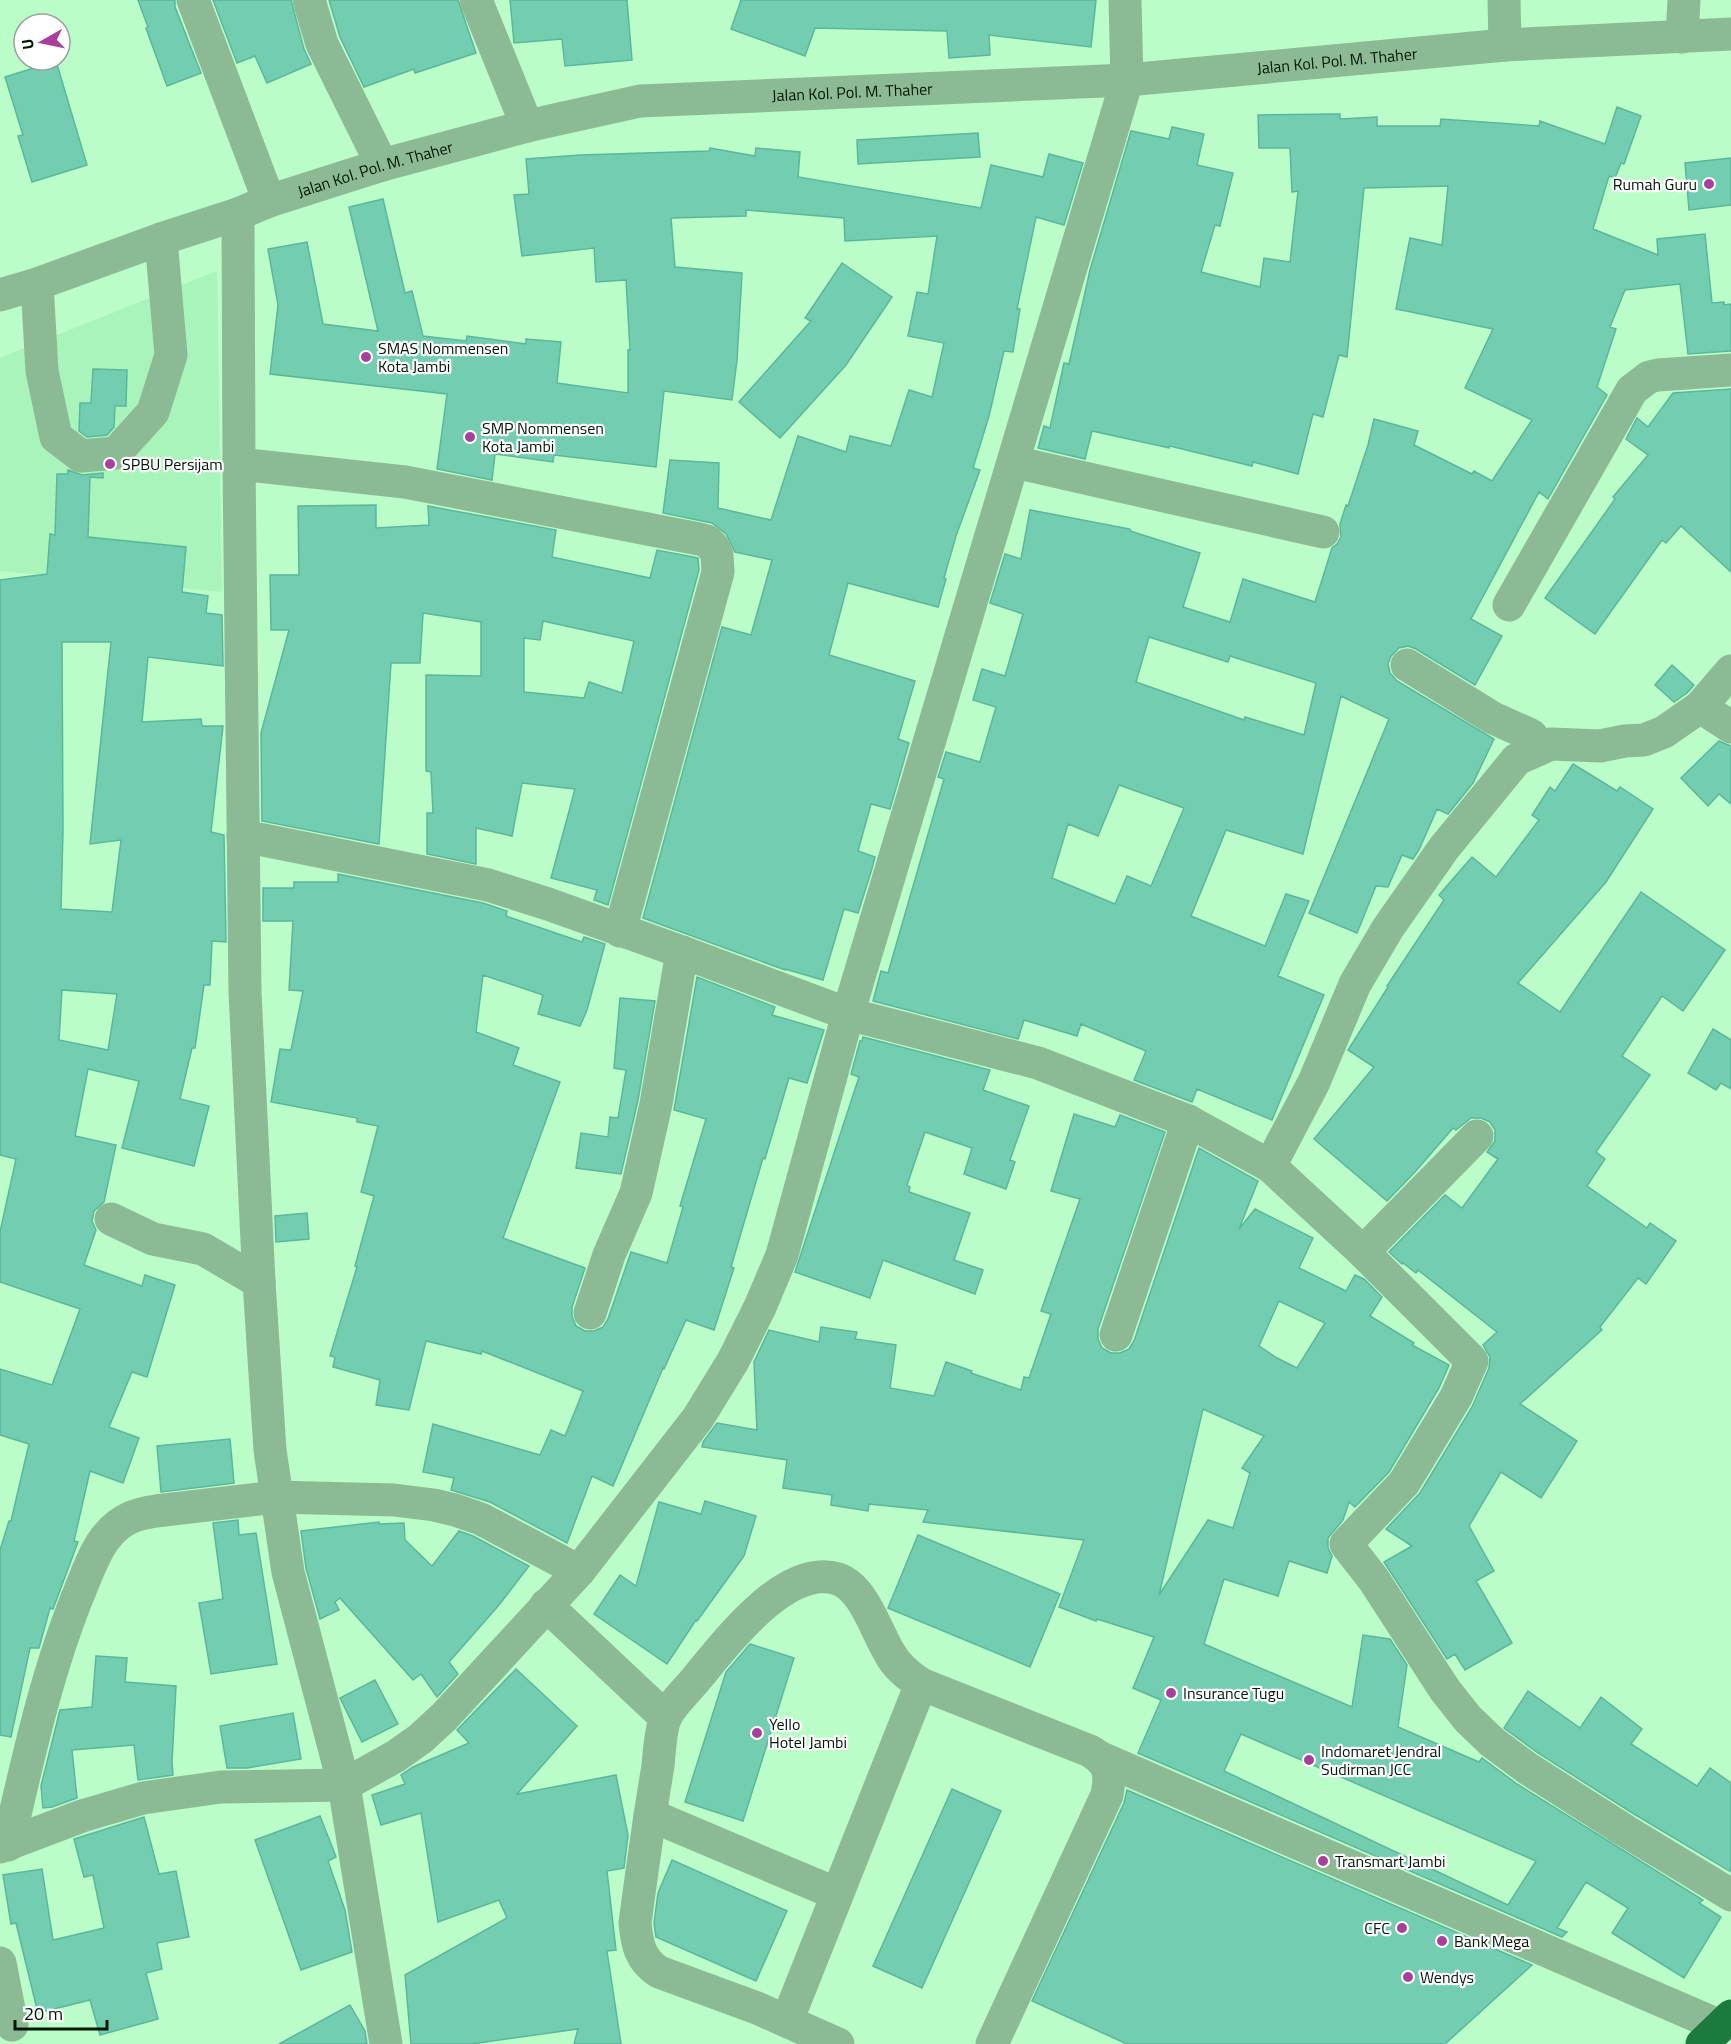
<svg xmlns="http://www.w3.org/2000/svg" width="1731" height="2044" font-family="'Titillium Web',sans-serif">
  <rect width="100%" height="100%" fill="#bafdc8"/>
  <polygon fill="#a9f4ba" points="217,271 222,592 0,571 0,358"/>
  <g fill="#73ceb1" stroke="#5bb79b" stroke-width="1.5" fill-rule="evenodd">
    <polygon points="138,0 175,0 175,7 201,73 167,86 146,28 148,27"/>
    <polygon points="213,0 291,0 304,49 311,64 267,83 255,56 237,63"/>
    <polygon points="329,0 458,0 476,53 415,73 414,69 364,87 340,37"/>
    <polygon points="510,0 627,0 632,60 565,66 562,39 514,43"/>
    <polygon points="741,0 1096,0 1091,47 989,35 990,55 949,58 947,31 815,28 805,56 731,29"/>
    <polygon points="56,61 87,165 32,182 18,136 23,135 5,77"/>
    <path d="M1617,107L1641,116L1624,164L1621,163L1615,178L1609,176L1593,229L1658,255L1657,239L1705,234L1712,303L1724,302V305L1731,304V351L1688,354L1680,284L1625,290L1610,327L1616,329L1597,387L1607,395L1548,499L1539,492L1471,619L1502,636L1475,685L1416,649L1408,646L1399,648L1391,656L1388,664L1390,673L1397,681L1494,739L1473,783L1448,814L1437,809L1419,850L1413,859L1402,855L1388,887L1376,886L1357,933L1309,913L1389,719L1341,696L1303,854L1226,830L1191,916L1265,946L1286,894L1309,901L1278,976L1324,995L1272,1120L1197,1089L1192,1102L1134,1080L1146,1051L1081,1024L1077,1036L1024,1020L1018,1039L873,1001L881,971L888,973L944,779L938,777L946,752L980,762L996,707L973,700L982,669L1005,676L1023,614L990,603L1005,554L1021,559L1030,510L1130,529V531L1200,553L1183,607L1230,622L1243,579L1315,602L1332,548L1337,544L1341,537L1340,524L1346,505L1348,506L1368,445L1374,419L1418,431L1414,445L1472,474L1474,471L1492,481L1532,420L1465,388L1493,329L1396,309L1410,238L1442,245L1448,186L1364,188L1347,357L1339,355L1323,417L1313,414L1298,474L1253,462L1252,466L1170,446L1169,448L1092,431L1085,459L1038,448L1044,426L1050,428L1064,363L1069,364L1090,270L1131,131L1169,139L1172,127L1204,134L1197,165L1233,173L1220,226L1215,225L1201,272L1260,287L1264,258L1290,262L1298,191L1292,192L1290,148H1259L1258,115L1340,114V119L1377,117V126H1440L1441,119L1539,126L1540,121L1605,144ZM1149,637L1228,662L1230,656L1316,683L1304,735L1245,717L1244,720L1136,682ZM1119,785L1184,808L1151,886L1127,876L1115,904L1052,878L1068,824L1098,836Z"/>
    <polygon points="978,133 980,157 858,164 857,140"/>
    <polygon points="710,148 755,156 756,148 800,152 798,177 981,208 991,165 1043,177 1049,154 1083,163 1064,225 1036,217 1017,309 1020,309 1013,352 1004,351 989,416 973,468 980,470 956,536 944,578 946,579 938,607 848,583 829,655 915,681 898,739 909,743 890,809 871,804 858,851 875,857 871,872 858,913 844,909 823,980 785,969 785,970 643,918 722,627 751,635 772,560 735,552 726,534 712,523 663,513 670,460 719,463 718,508 771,520 798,436 846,452 850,436 891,446 909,390 932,397 944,343 908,336 917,292 928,294 937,236 845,241 844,218 746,210 746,216 671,218 675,267 742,273 737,360 732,400 664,391 656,467 554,455 553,462 495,454 492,480 437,469 447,394 270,374 278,305 268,249 307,242 323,324 378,331 349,207 383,199 405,293 412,291 423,336 466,341 467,336 526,344 526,339 561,342 557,383 628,393 628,350 630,350 626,280 596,282 594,248 522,256 514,195 529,194 526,159 581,155 709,151"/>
    <polygon points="1731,158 1731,205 1689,210 1685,163"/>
    <polygon points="842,263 892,297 846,365 780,438 739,402 811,321 805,318"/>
    <polygon points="93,369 127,370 126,406 115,406 114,427 107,435 87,437 79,431 80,403 91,403"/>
    <polygon points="1731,389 1731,572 1681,526 1666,543 1662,540 1595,634 1545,598 1615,499 1613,497 1648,455 1626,439 1637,418 1648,427 1673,393"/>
    <path d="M68,470L82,475L103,473V478L90,477L88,537L186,547L182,592L208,596L206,613L222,615L223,666L148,657L142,722L201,719L202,726H223L211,832L224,835L226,942L212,941L210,985H204L195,1048H192L180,1099L209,1106L194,1166L122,1148L139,1081L88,1069L75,1136L116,1145L104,1202L94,1211L92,1221L96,1230L84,1265L142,1286L145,1275L175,1285L147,1377L132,1372L109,1427L139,1438L123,1483L90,1471L74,1541L78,1542L53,1609L50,1608L39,1648H30L11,1737L0,1735V1550L9,1521H11L29,1444L0,1435V1369L52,1385L80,1309L0,1282V1232L16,1159L0,1155V580L47,574L50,534L55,535L57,474H68ZM62,642H111L90,844L121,840L112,912L61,909L63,830ZM62,990L117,994L108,1050L59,1040Z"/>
    <path d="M376,505V528L429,525L428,506L556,530L552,557L650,578L657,550L698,558L699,570L608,905L594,900L597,890L551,878L575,789L522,783L512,836L476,828V864L427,854V813H433L431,772L426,771V675L481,676V622L423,613L420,663H391L379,844L262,821L261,733L289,630H271L270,575H299L298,506ZM543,621L634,641L622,693L589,682L584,698L524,692V638L540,640Z"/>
    <polygon points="1672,665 1694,685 1687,693 1674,702 1655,685"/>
    <polygon points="1719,741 1731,746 1731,804 1719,794 1708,806 1681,778"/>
    <polygon points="1573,764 1617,791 1620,787 1653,809 1606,882 1518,983 1560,1012 1641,892 1725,950 1683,1011 1662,996 1622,1056 1650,1075 1596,1152 1605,1159 1587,1186 1647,1228 1650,1223 1676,1241 1646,1284 1638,1278 1600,1327 1602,1330 1520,1404 1577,1441 1541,1498 1501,1472 1469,1526 1494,1571 1476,1581 1512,1643 1465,1670 1455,1654 1447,1659 1384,1562 1412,1546 1386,1529 1420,1493 1472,1407 1489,1368 1490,1357 1483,1345 1497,1332 1418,1270 1416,1273 1403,1263 1402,1264 1389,1252 1445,1195 1462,1208 1498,1159 1487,1152 1495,1141 1495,1130 1490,1122 1481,1118 1471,1118 1456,1130 1453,1128 1415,1172 1387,1201 1314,1139 1374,1067 1348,1050 1388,987 1387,986 1444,900 1439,895 1472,857 1496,877 1539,820 1532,815 1550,787 1555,791"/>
    <polygon points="338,874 483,903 507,911 506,916 582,942 584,937 605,944 587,1010 580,1026 538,1014 543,995 483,975 476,1032 519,1048 513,1065 560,1082 503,1238 585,1268 572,1307 572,1316 576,1326 585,1331 594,1331 603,1327 608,1319 631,1252 667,1263 683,1207 680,1206 706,1119 674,1110 697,977 775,1007 772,1015 824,1030 807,1083 789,1078 765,1159 763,1158 731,1267 734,1268 714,1330 686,1320 664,1369 663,1368 613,1486 592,1476 567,1543 490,1502 451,1490 454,1478 423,1472 433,1424 540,1455 551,1430 565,1436 583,1391 482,1351 481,1354 426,1341 409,1410 376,1405 380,1380 333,1367 335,1357 330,1356 357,1267 355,1266 374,1196 361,1192 378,1126 357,1122 357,1118 271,1102 280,1049 291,1050 303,991 289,990 293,921 263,921 263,888 294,888 294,882 338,882"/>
    <polygon points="620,998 655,1001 638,1100 621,1174 576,1168 581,1133 608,1137 610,1117 618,1118 626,1070 614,1068"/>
    <polygon points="1713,1029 1731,1040 1731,1089 1721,1083 1716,1090 1688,1073"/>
    <polygon points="863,1037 990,1070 983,1090 1029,1106 1010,1160 1015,1162 1006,1189 964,1174 972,1148 925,1132 907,1185 910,1187 909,1192 970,1213 954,1260 983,1270 975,1294 883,1260 870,1298 795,1272 859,1077 851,1074 860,1041 862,1041"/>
    <path d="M1074,1114L1115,1127L1120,1115L1165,1132L1098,1329V1339L1102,1348L1111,1353H1120L1129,1349L1134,1341L1199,1148L1258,1181L1239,1229L1255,1209L1313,1238L1299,1268L1346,1291L1355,1275L1364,1279L1382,1297L1370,1316L1414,1343L1412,1345L1449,1365L1439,1388L1389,1472L1355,1507L1349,1502L1343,1520L1328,1538V1548L1332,1556L1327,1573L1289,1561L1278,1596L1224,1579L1204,1644L1352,1707L1363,1635L1390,1639L1407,1665L1398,1727L1479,1762L1482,1758L1517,1784L1703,1900L1699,1903L1721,1917L1684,1978L1612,1933L1628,1908L1586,1882L1557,1928L1567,1932L1562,1937L1138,1753L1161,1700L1133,1688L1154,1637L1097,1619L1096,1621L1059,1607L1084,1540L923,1522L928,1510L869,1504L868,1511L831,1505L832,1495L783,1488L787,1460L702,1447L703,1442L717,1423L757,1430L754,1362L769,1330L819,1342L821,1327L857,1332L855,1339L896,1345L890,1388L934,1396L946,1362L972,1371L971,1373L1021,1390L1024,1377L1029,1378L1051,1314L1041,1311L1080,1199L1051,1191ZM1279,1301L1325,1323L1297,1368L1277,1358L1259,1346ZM1203,1409L1264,1436L1242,1468L1250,1473L1233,1528L1208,1520L1159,1595ZM1241,1734L1536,1861L1508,1905L1224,1771Z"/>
    <polygon points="307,1213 309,1239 276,1242 275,1216"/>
    <polygon points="230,1439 234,1483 161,1492 157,1446"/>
    <polygon points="705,1501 756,1516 744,1556 697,1621 696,1620 667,1664 594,1614 620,1575 636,1586 659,1502 701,1514"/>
    <polygon points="238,1520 239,1535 256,1533 277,1664 211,1674 199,1603 223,1599 213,1523"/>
    <polygon points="379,1522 379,1524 404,1523 405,1540 432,1566 459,1531 473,1536 529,1566 499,1605 449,1662 458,1674 437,1697 421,1674 413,1680 340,1598 335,1602 339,1610 320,1619 306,1568 301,1531"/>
    <polygon points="918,1535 1060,1594 1030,1667 888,1608"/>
    <polygon points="750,1644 794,1658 743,1821 685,1802 726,1672"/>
    <polygon points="96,1656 127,1658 125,1682 176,1686 172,1762 173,1775 138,1780 134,1745 72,1750 77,1798 52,1807 43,1808 41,1786 60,1710 92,1707"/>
    <polygon points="516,1669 577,1726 517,1794 616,1775 628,1835 624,1868 607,1871 616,1950 607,1951 621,2044 574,2044 578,2029 471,2044 411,2044 405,1975 507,1918 499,1900 438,1922 421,1813 381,1825 372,1795 405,1784 401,1775 413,1767 469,1743 457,1730"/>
    <polygon points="375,1680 398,1724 362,1742 340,1698"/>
    <polygon points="1528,1691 1580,1728 1601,1697 1642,1729 1631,1744 1697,1786 1710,1768 1731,1783 1731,1872 1634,1814 1538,1753 1504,1728"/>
    <polygon points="293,1713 301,1759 247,1768 227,1768 220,1726"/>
    <polygon points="952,1789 1001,1811 922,1988 873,1966"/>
    <polygon points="1127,1790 1532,1965 1445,2044 1127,2044 1032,2001 1124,1803"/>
    <polygon points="320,1816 336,1857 328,1861 345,1910 352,1952 301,1970 255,1840"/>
    <polygon points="144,1817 159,1874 176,1871 189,1937 157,1943 162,1969 146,1973 158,2019 100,2035 90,2000 38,2013 16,1923 11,1924 3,1875 42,1869 53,1940 104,1928 93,1875 84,1877 74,1839"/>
    <polygon points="672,1860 787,1911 756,1981 656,1937 654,1923 658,1893"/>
    <polygon points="350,2005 365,2031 367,2044 279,2044"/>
  </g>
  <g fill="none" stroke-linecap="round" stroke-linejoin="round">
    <g stroke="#8cba95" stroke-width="33">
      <polyline points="193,0 269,201"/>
      <polyline points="309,0 322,44 382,165"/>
      <polyline points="476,0 527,126"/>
      <polyline points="1504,0 1505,45"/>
      <polyline points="1682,37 1684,0"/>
      <polyline points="238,214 239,464 245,992 259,1282 270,1450 288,1572 344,1785 386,2044"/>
      <polyline points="37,284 42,371 56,437 81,456 116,453 153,412 171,355 161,239"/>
      <path id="s1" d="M0,295L37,284L161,239L238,214L269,201L382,165L527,126L640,101L1127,80L1505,45L1731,34"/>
      <polyline points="1014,462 1323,532"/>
      <polyline points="239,464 405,482 699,539 707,541 713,547 717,555 718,572 620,931"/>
      <polyline points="1509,605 1632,390 1649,377 1658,375 1731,370"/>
      <polyline points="1407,665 1493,718 1531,735 1535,740 1538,749"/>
      <polyline points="1700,707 1731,727"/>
      <polyline points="243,836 488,885 548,904 682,952 848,1014 1038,1063 1188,1121 1270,1166 1363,1252 1477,1136"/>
      <polyline points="1270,1166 1314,1082 1355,984 1388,928 1444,848 1517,759 1551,744 1600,746 1625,741 1644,740 1664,732 1700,707 1731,671"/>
      <polyline points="111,1219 153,1239 203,1249 259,1282"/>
      <polyline points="1363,1252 1472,1361 1456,1397 1404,1483 1346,1544 1374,1580 1445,1690 1468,1719 1492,1742 1527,1768 1624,1830 1731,1895"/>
      <polyline points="590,1313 609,1255 636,1193 656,1104 682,952"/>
      <polyline points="1116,1335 1188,1121"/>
      <polyline points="546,1605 665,1717"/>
      <polyline points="1101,1758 1720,2026"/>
      <polyline points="650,1815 837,1894"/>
      <path d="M8,1845C28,1758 47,1670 81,1588C88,1571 96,1548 108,1535C121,1519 136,1514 156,1511L276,1497L394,1500L434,1505L455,1510L481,1519L579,1571"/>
      <polyline points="0,1847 82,1816 143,1798 221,1787 344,1785 396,1756 420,1739 444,1717 579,1571 698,1418 733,1361 760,1307 782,1255 848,1014 1127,80 1125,0"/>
      <polyline points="0,1963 12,2025"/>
      <polyline points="787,2021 921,1684"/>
      <path d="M838,2044L757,2008L659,1972C640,1960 637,1944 635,1923C642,1871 649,1818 658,1766C659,1754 661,1726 666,1717C670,1706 689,1688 697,1678C726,1643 786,1562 838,1579C864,1588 876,1631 889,1652C896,1666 907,1675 921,1684L1090,1751C1110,1763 1111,1774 1107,1795L992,2044"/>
    </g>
    <polyline stroke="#1c7a3e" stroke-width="33" points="1702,2044 1731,2016"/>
  </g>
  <g fill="#a83fa0" stroke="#fff" stroke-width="2">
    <circle cx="1709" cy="184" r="6"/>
    <circle cx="366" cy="357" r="6"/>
    <circle cx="470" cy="437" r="6"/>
    <circle cx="110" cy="464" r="6"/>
    <circle cx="1171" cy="1693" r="6"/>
    <circle cx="757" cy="1733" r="6"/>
    <circle cx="1309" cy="1760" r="6"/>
    <circle cx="1323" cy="1861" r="6"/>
    <circle cx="1402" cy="1928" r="6"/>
    <circle cx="1442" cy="1941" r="6"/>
    <circle cx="1408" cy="1977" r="6"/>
  </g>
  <g text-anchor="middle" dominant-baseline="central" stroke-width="4.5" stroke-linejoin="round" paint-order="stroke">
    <g font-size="16" fill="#001705" stroke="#fff">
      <text stroke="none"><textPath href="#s1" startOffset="1368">Jalan Kol. Pol. M. Thaher</textPath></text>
      <text stroke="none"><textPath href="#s1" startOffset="882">Jalan Kol. Pol. M. Thaher</textPath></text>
      <text stroke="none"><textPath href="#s1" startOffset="396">Jalan Kol. Pol. M. Thaher</textPath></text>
    </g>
    <g font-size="16" fill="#001705" stroke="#fff" text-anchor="start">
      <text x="1697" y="184" text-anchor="end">Rumah Guru</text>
      <text x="378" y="348">SMAS Nommensen<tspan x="378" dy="18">Kota Jambi</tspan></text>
      <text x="482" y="428">SMP Nommensen<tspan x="482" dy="18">Kota Jambi</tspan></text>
      <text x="122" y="464">SPBU Persijam</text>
      <text x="1183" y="1693">Insurance Tugu</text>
      <text x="769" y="1724">Yello<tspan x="769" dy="18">Hotel Jambi</tspan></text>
      <text x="1321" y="1751">Indomaret Jendral<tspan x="1321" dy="18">Sudirman JCC</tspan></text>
      <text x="1335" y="1861">Transmart Jambi</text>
      <text x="1390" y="1928" text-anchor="end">CFC</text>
      <text x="1454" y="1941">Bank Mega</text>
      <text x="1420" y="1977">Wendys</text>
    </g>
  </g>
  <g transform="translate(42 42) rotate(261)"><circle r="28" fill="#ffffff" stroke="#99a29b" stroke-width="1.5"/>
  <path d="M0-4.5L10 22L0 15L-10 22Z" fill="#a83fa0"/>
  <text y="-9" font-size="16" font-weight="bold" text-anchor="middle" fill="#001705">U</text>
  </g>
  <path d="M15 2020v9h92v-9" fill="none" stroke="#001705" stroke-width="3"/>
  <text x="24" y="2020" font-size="18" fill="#001705" stroke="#ffffff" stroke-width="4.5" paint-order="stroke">20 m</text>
</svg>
